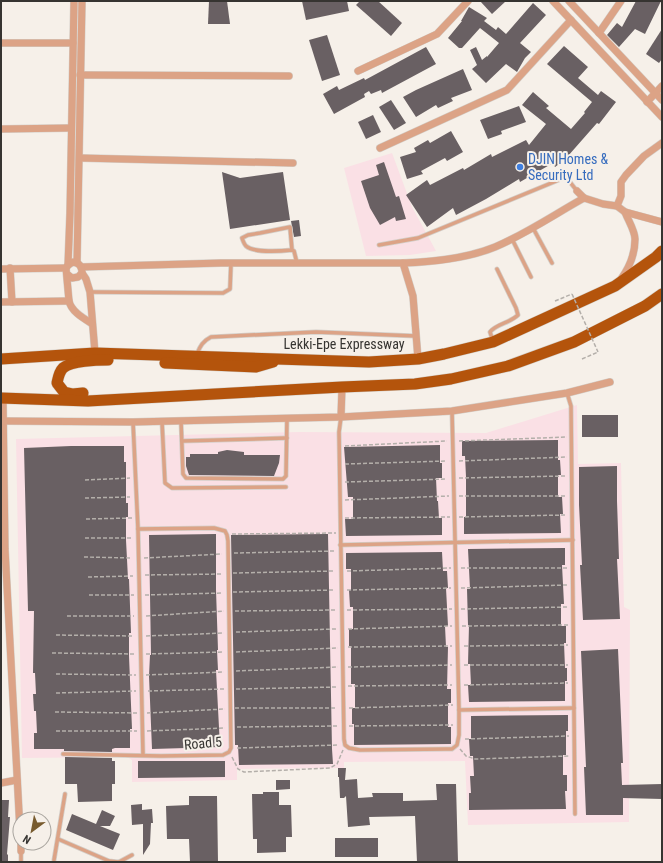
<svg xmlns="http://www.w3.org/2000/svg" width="663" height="863" font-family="'Roboto Condensed',sans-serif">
  <rect width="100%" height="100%" fill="#f6f0e9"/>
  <g fill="#fae0e5">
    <polygon points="392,153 412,207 436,251 410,255 366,256 344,168"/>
    <polygon points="577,405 578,464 621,463 624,607 630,610 629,822 468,825 465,761 344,762 344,768 237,769 237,780 132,782 132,760 127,757 22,758 16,439 299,432 486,433"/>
  </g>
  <g fill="#696063">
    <polygon points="209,1 227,1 230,24 208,24"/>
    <polygon points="302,1 347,1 349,11 306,20"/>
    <polygon points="360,1 378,1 402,23 391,36 356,5"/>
    <polygon points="480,1 506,1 492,14"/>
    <polygon points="636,1 661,1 645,34 635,29 619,47 607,35 617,23 622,27"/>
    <polygon points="533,3 546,15 520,43 531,52 525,58 517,72 506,64 486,83 472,69 477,65 470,50 476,47 482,60 487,56 487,57 499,43 480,28 462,48 459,48 448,38 462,21 461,21 469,7 487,18 484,21 496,30 498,27 506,34"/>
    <polygon points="662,29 662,59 659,63 646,54"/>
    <polygon points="327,35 340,75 322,81 309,40"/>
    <polygon points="564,46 588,67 578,78 598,95 601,91 616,102 599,124 597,123 568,156 569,157 555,167 553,163 520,182 519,179 486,199 456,215 453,208 427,227 406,195 427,180 430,185 463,168 464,170 491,154 492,157 526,140 529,145 546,124 522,105 533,92 549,106 546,108 571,129 585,113 584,112 592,102 547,64"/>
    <polygon points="426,47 436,64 382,93 381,90 371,94 369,91 364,94 365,97 334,114 323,94 337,86 339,90 364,78 365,80"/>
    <polygon points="463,69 472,90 451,98 453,101 438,108 436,105 416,117 403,97 416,90"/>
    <polygon points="391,100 406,123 394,130 379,107"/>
    <polygon points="519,106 526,122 501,131 502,134 488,139 480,120"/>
    <polygon points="373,115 381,132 366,139 358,122"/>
    <polygon points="451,131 463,152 447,161 445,158 421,171 423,174 407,179 400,157 416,152 414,148 428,140 430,143"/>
    <polygon points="384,162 396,197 399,196 406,219 396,221 395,217 380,225 370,208 361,181 379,175 376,165"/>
    <polygon points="222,172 240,178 283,172 290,220 230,229"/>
    <polygon points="299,220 301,236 294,237 291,221"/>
    <rect x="582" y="415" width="36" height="22"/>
    <polygon points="558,440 558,460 560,460 561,475 558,475 558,497 562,497 563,514 560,514 561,533 464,534 464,517 466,517 466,477 465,456 462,456 462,441"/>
    <polygon points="440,445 440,463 442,463 442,478 436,478 437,501 438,501 439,518 442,518 442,535 346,536 345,519 353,519 353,497 348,497 344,447"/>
    <polygon points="71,446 124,446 124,462 126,462 126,503 128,503 128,517 126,517 126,540 128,579 129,579 131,633 129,633 129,656 132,729 130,729 130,748 115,748 112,749 112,752 64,751 64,749 34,749 34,733 37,733 36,711 34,711 33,694 36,694 35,673 33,673 34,611 28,611 24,448"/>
    <polygon points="227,450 244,452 244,455 280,455 279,463 274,476 189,475 186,466 186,457 190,457 190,454 218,454 218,452"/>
    <polygon points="617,466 617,501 619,559 617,559 620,619 583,620 580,565 582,565 579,505 579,467"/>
    <polygon points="216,534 216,590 218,650 217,650 218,670 216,670 220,747 152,749 149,676 150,655 151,655 149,535"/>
    <polygon points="328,534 332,749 333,764 239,765 238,745 235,745 231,535"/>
    <polygon points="565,548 565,565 562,565 564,604 561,604 561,626 566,626 566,643 564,643 565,668 567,668 567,681 565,681 565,701 469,702 468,685 471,685 470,664 468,664 469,625 468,625 467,589 470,589 468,549"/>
    <polygon points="442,552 443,571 447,571 448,588 446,588 448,626 445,626 446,647 448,647 447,689 451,689 451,703 448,703 448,727 451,727 451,744 354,745 354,724 352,724 352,708 355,708 355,684 351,684 351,646 349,646 349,629 353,629 353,607 350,607 349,590 351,590 351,569 346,569 346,553"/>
    <polygon points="618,649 623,763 621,763 622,785 662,784 662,799 623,798 623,815 586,815 584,767 586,767 585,744 581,651"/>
    <polygon points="568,715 568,731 566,731 566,755 563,755 563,775 567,775 567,791 565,791 566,809 469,810 469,793 471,793 470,776 474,776 473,756 470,756 469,739 471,739 471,716"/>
    <polygon points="65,757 112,758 112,761 115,761 115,784 112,784 112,801 78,802 77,784 65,784"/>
    <polygon points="138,761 225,761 225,777 138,778"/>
    <polygon points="338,768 346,768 345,780 357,779 358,798 373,797 372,793 403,793 403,801 437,800 436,784 456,784 458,862 417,862 415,816 369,817 370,825 348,827 346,796 344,798 340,798 339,777 338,777"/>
    <polygon points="276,780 290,780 290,789 276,790"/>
    <polygon points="263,792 279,792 279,805 291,805 292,837 286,837 286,852 257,853 257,839 253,839 252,794 263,794"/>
    <polygon points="189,796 217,796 218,862 190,862 189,839 167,839 166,806 189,805"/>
    <polygon points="1,800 9,800 8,817 10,817 7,854 8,855 8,862 1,862"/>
    <polygon points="142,804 142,810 152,809 153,823 151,823 150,844 143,855 143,824 132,825 131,805"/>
    <polygon points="102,810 115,816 110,826 100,826 120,834 113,850 66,830 72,814 96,824"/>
    <rect x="335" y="838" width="43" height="19"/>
  </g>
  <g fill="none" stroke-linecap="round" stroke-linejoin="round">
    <g stroke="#d3cec8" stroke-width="5">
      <g id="service">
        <polyline points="533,228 552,263"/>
        <polyline points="512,239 531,277"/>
        <polyline points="379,245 418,238 566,177 577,191"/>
        <path d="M292,250L290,227L260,233L248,235L242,238C243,241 244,244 246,246C254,253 282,251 292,250L294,251L297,263"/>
        <polyline points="90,292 223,293 230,289 231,263"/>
        <path d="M493,341L490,332C496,324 510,323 518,315L516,308L497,269"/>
        <path d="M197,354C200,346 203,341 211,337L316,332L416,336"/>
        <polyline points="567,393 571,406 575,814"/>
        <polyline points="341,417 339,432 344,739 345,745 349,748 360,750 446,749 452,749 457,745 459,735 459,710 452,411"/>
        <polyline points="181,421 183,474 186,478 283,479 286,476 286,474 287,418"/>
        <polyline points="133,422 138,529 143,755"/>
        <polyline points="162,422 165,483 172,488 286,487"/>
        <polyline points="182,441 287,438"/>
        <polyline points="340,545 573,540"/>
        <polyline points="459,710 574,708"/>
        <polyline points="63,754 161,756 223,755 229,752 231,748 228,541 227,535 225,531 214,528 138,529"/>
        <polyline points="58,839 109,861 118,862"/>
        <polyline points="54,860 65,794"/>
        <polyline points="21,862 21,851"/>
        <polyline points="119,862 132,855"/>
      </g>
    </g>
    <g stroke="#d3cec8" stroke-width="8">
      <g id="minor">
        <polyline points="553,1 662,117"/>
        <polyline points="569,1 662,100"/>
        <polyline points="599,33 621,1"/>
        <polyline points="1,43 73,43"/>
        <polyline points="358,71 437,34 468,1"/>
        <polyline points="80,75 289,76"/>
        <polyline points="647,102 662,86"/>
        <polyline points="1,129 71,128"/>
        <polyline points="380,148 507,90 571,20"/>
        <polyline points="80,158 293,163"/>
        <polyline points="577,191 584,198 603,204 617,206 625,212 662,222"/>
        <polyline points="617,206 621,196 621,182 626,175 644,156 662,143"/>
        <polyline points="77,263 82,1"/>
        <path d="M403,263C432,262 468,258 495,247C526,234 555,214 584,198"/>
        <polyline points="68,265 70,213 74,1"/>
        <polyline points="81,267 221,263 403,263 413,296 418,359"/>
        <polyline points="10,268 12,302"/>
        <polyline points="1,269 66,268"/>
        <polyline points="82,273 86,279 90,292 95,353"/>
        <path d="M67,274L72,278L78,277L82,273C82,267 80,263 73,262L68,265L66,268L69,301C71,311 83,318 91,323"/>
        <path d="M621,279C629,268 635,253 635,239C635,231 628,220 625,212"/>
        <polyline points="1,302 69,301"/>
        <polyline points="3,398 5,549 20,831"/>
        <polyline points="341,417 342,387"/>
        <polyline points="3,421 133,422 341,417 452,411 567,393 610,382"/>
        <polyline points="1,783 17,780"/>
        <polyline points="21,843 21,851"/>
      </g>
    </g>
    <g stroke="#d3cec8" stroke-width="12">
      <g id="trunk">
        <polyline points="1,359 95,353 369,362 418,359 444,354 493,342 615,286 656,257 662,251"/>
        <polyline points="165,363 256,367 273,362"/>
        <path d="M83,393L73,394L64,392L57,383C58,378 59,372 63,368C71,361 97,360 108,360"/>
        <polyline points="1,398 88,401 342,387 415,384 451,379 508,366 574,342 645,306 662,294"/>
      </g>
    </g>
    <g stroke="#b4afaa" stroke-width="1.5" stroke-dasharray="4 2" stroke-linecap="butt">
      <polyline points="555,301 572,294"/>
      <polyline points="582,359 598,352"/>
      <polyline points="459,441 567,437"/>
      <polyline points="345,446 447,441"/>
      <polyline points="459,461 567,457"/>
      <polyline points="345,464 447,461"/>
      <polyline points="459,478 567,476"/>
      <polyline points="85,480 130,478"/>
      <polyline points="345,482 447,479"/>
      <polyline points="459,496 565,496"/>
      <polyline points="85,498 130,497"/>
      <polyline points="345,500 449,496"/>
      <polyline points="459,517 566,515"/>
      <polyline points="345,518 450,517"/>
      <polyline points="86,519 132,518"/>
      <polyline points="232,534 336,533"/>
      <polyline points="85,538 132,538"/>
      <polyline points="234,553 336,551"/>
      <polyline points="84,557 132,558"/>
      <polyline points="144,558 222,554"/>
      <polyline points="461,568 567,568"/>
      <polyline points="347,571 451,568"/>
      <polyline points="233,573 335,571"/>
      <polyline points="145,575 223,574"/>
      <polyline points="88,577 133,576"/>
      <polyline points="461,588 567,585"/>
      <polyline points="347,590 451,588"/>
      <polyline points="233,592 335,590"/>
      <polyline points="89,595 134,595"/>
      <polyline points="145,595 223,593"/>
      <polyline points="461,609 568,607"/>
      <polyline points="347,610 452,609"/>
      <polyline points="235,611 336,610"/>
      <polyline points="67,616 134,616"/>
      <polyline points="146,616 224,611"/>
      <polyline points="462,626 568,625"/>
      <polyline points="348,629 452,626"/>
      <polyline points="236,632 336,629"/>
      <polyline points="56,635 134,636"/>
      <polyline points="146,636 224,633"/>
      <polyline points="464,646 568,645"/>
      <polyline points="348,647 452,646"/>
      <polyline points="236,652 338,648"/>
      <polyline points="52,653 136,654"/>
      <polyline points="146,654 224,652"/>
      <polyline points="464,665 568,665"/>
      <polyline points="348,667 452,665"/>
      <polyline points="236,671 338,667"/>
      <polyline points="56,674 136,675"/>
      <polyline points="146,675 224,672"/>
      <polyline points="464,685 568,683"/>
      <polyline points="348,686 452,685"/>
      <polyline points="236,689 338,687"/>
      <polyline points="148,691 224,689"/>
      <polyline points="56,693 136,691"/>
      <polyline points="235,708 337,708"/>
      <polyline points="349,708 453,705"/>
      <polyline points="55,712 138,713"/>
      <polyline points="147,713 225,709"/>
      <polyline points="349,726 453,725"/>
      <polyline points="237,727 339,726"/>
      <polyline points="56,731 137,731"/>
      <polyline points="147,731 225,728"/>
      <polyline points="465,739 569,736"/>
      <polyline points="237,748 339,745"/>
      <polyline points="460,749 466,756 475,759 569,756"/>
      <polyline points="232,757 238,769 244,772 330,768 337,764 343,750"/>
    </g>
    <use href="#service" stroke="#dca386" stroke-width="3.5"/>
    <use href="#minor" stroke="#dca386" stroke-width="7"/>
    <use href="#trunk" stroke="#b4540c" stroke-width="11"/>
    <polyline stroke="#b4afaa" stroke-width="1.5" stroke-dasharray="4 2" stroke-linecap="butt" points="572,294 598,352"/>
  </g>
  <circle fill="#3f7fe0" stroke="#f6f0e9" stroke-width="1.5" cx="520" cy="167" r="4"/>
  <g text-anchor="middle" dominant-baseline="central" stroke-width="4" stroke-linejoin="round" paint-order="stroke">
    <g font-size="14" fill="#366cbe" stroke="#f6f0e9" text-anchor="start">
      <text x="528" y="159">DJIN Homes &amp;<tspan x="528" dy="16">Security Ltd</tspan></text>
    </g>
    <g font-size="14" fill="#363431" stroke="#f6f0e9">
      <text x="344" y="344">Lekki-Epe Expressway</text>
      <text transform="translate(203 743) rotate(-5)">Road 5</text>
    </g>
  </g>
  <rect width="663" height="863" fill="none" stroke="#363431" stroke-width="4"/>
  <g transform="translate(32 831) rotate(212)"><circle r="19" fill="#f6f0e9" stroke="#a9a59f"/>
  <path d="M0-3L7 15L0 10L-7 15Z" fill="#785b2e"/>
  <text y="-6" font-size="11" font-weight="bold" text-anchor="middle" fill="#363431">N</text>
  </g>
</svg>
